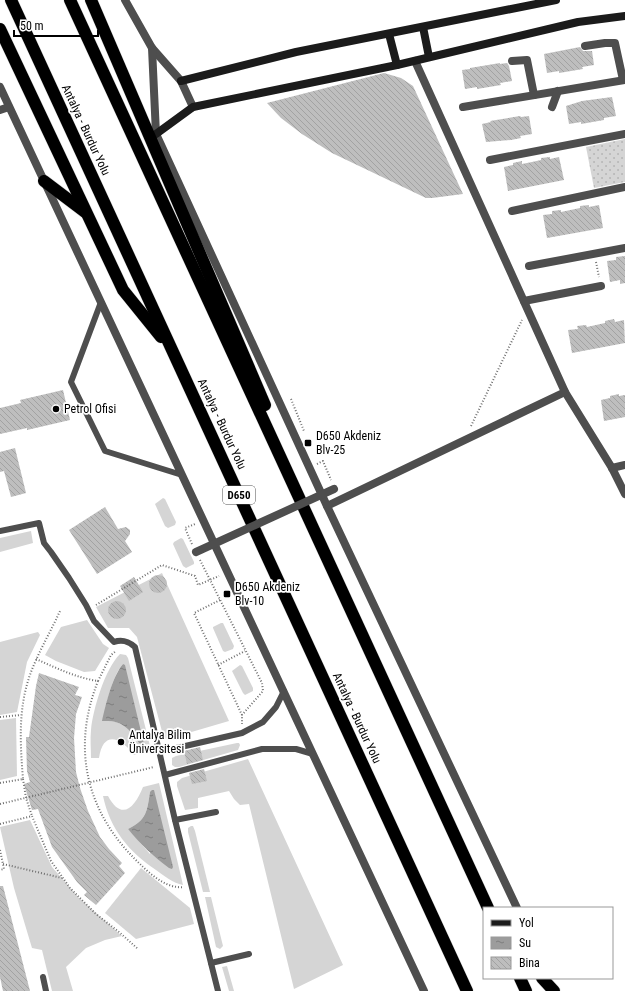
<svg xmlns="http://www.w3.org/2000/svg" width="625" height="991" font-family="'Roboto Condensed',sans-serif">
  <defs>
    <pattern id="park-dots" width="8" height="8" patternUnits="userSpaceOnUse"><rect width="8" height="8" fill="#d5d5d5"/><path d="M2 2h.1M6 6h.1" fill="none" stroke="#b5b5b5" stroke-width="1.8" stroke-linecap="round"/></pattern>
    <pattern id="water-ripples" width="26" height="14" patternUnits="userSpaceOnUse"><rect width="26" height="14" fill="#9c9c9c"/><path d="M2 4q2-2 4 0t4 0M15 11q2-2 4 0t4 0" fill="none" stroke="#7d7d7d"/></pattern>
    <pattern id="building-back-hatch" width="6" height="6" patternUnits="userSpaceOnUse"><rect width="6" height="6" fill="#bebebe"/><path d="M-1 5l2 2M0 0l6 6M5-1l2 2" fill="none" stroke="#a2a2a2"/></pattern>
  </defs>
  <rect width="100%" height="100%" fill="#fff"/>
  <g fill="#d5d5d5" fill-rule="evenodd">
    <polygon points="163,498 165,499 176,522 175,525 168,528 165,526 155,504"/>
    <polygon points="31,531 33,543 0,552 0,538"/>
    <polygon points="181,538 183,539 194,562 194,564 186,568 183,566 173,544 174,542"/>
    <polygon points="162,573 229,721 171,738 164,739 137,637 129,628 108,628 96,607"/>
    <polygon points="87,620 103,644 109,648 95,671 84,672 56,661 45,655 61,627"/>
    <polygon points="221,623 223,623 234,646 233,649 225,652 223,651 213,628 213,627"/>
    <polygon points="38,632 40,635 27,662 17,712 0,715 0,642"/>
    <path d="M120,654L126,655L128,658L151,750L134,755C121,737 103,730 99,758H91C91,749 90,739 91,730C93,709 105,669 120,654ZM123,664L139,743C128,728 123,720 103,721C106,705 112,676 123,664Z"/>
    <polygon points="240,665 242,666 253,688 253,691 245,695 243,693 232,671"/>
    <polygon points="16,718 17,776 0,780 0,720"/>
    <polygon points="237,743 239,743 240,745 238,750 179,767 175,767 172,765 172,758 176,756"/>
    <polygon points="248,759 343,965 294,989 249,804 240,805 234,799 229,791 198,798 198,808 185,810 177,786 177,782 182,778"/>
    <path d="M159,783L183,885C173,883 164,876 156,870C129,852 110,829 103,796H108C122,822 135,807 143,787ZM150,792V854L128,829C147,820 147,811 150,792Z"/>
    <polygon points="30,820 52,867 79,898 122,936 105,940 86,948 66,967 73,991 52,991 42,950 32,948 14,888 0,827"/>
    <polygon points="191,826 193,826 195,831 210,892 203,892 188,832 188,828"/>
    <polygon points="141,868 190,908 194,924 136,939 105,913"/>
    <polygon points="205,897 211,897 222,942 223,946 220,949 216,947"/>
    <polygon points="227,966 234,991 229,991 222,967"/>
  </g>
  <polygon fill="url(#park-dots)" points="625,139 625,182 594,188 586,147"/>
  <g fill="url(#water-ripples)">
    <path d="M123,664L125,665L144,744L139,743C128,728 123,720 102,721C106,704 112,677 123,664Z"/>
    <path d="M152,790H154L173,867L172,869L169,868C153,856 140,844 128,829C147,820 147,811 150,792Z"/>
  </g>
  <g fill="url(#building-back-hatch)">
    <polygon points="580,47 583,51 592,51 594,65 582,67 583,69 559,73 559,71 547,73 544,54"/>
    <polygon points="500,63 500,64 507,63 509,66 512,81 500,83 501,85 477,89 477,87 465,89 462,70 470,69 470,68"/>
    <polygon points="384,73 401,78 413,86 463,194 432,198 426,198 332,153 302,134 281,118 267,103"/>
    <polygon points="612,97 616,116 604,118 604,120 581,124 581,122 569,124 566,106 582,101"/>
    <polygon points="520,116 521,117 529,116 532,134 520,136 521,138 511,140 486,142 482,124 491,122 490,121"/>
    <polygon points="550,157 550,159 559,157 564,180 508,191 504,167 513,165 513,163 522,161 522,164 532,162 541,160 541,158"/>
    <polygon points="589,205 589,207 599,205 603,228 547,238 543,215 552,214 552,211 561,210 561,212 580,208 580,206"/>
    <polygon points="625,256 625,283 620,284 620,280 610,282 607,261 616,260 616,257"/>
    <polygon points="614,319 615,322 624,320 625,343 572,353 568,330 578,329 577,326 586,325 587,327 605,323 605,321"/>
    <polygon points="63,390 70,420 27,430 27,428 0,434 0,408 21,403 20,400"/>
    <polygon points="619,394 619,396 625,395 625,417 604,421 601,400 610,398 610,396"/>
    <polygon points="15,448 26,493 11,497 4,471 0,472 0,452"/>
    <polygon points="105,507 118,529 126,527 130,530 130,534 125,541 132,552 97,574 69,530"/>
    <circle cx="158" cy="584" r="9"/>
    <polygon points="134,577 143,592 129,601 120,586"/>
    <circle cx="117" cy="610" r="9"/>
    <polygon points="39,673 79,687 75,695 82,697 76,714 74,738 76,772 80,788 88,811 100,837 109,849 122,863 119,866 125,873 96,905 84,895 87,892 77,882 52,847 38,809 32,810 24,784 30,782 27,771 26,737 29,737 36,686"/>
    <polygon points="200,747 203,760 187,764 184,751"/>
    <polygon points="204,769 207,781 192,784 189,773"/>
    <polygon points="0,886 3,886 30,991 3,991 0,977"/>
  </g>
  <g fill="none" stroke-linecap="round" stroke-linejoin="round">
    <g stroke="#dbdbdb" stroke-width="13">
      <g id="highway">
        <polyline points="11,0 467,991"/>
        <polyline points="70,0 488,908"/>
        <polyline points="91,0 265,405"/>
        <polyline points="0,29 123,290 161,337"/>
        <polyline points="44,181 85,212"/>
        <polyline points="520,978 526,991"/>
        <polyline points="542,978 554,991"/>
      </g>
    </g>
    <g stroke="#707070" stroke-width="2" stroke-dasharray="1 2" stroke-linecap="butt">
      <polyline points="596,262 599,277"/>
      <polyline points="291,399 304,431"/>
      <polyline points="471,426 522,320"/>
      <polyline points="317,464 323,461 331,480"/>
      <polyline points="192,544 185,528 195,524"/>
      <polyline points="200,560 262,683 263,691 242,715 242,724"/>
      <polyline points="220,600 194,613 242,715"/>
      <polyline points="96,605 162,565 195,576 198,585 219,576"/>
      <path d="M36,659C56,668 77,678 98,681L111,655L116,651"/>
      <polyline points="218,665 245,651"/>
      <path d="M98,681C71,749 86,813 140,864C151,875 167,889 184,887"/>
      <polyline points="0,717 21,715"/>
      <polyline points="23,779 26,798 32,816"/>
      <path d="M0,783L23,779C20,742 18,707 31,672C39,651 51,631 60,611"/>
      <polyline points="0,804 154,767"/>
      <polyline points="0,824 32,816 51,861 70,888 96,914 119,932 138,949"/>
      <polyline points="0,850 4,869 0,870"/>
      <polyline points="3,864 62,878"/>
    </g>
    <g stroke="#4e4e4e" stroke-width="6">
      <polyline points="101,302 71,382 105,451 182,475"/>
      <path d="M0,531L39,523L44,543L51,552L69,578L86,605L94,621L114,642C122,639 128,641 135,647L175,820L218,991"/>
      <polyline points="159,752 242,733 263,722 276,707 284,691"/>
      <polyline points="165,775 262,749 296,749 313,754"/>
      <polyline points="175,820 216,812"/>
      <polyline points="211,963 249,954"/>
      <polyline points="43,977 46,991"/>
    </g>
    <g stroke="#4e4e4e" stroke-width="8">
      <polyline points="125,0 152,48 181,81 193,107"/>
      <polyline points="585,46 605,43 615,43 623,80"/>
      <polyline points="152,48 156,134 327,506 517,908"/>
      <polyline points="415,61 565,392 612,468 625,494"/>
      <polyline points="512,61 527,60 534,95"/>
      <polyline points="0,87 424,991"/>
      <polyline points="463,107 625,80"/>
      <polyline points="552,107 558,91"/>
      <polyline points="0,110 9,107"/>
      <polyline points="490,160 625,134"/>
      <polyline points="512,211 625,187"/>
      <polyline points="529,266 625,248"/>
      <polyline points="524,301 601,286"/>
      <polyline points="612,468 625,465"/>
      <polyline points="327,506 565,392"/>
    </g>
    <g stroke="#1b1b1b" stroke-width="8">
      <polyline points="423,27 429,57"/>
      <polyline points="389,34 397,65"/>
      <polyline points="181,81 296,52 556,0"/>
      <polyline points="156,134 193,107 397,65 578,22 625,16"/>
    </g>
    <use href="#highway" stroke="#000" stroke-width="12"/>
    <polyline stroke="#4e4e4e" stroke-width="8" points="196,552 334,489"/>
  </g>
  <g fill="#000" stroke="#fff" stroke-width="1.5">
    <circle cx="56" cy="409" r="4"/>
    <rect x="304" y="439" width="8" height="8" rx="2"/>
    <rect x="223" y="590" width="8" height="8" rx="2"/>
    <circle cx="121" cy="742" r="4"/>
  </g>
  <g text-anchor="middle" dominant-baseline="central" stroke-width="3.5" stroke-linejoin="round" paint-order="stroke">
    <rect fill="#fff" stroke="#4c4c4c" stroke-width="1" x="223" y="486" width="32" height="18" rx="3"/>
    <g font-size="11" font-weight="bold" fill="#000">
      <text x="239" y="495">D650</text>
    </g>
    <g font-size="12" fill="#000" stroke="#fff">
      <text transform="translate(86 130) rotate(65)">Antalya - Burdur Yolu</text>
      <text transform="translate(222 424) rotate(65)">Antalya - Burdur Yolu</text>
      <text transform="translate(357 718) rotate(65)">Antalya - Burdur Yolu</text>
    </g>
    <g font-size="12" fill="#000" stroke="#fff" text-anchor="start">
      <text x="64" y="409">Petrol Ofisi</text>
      <text x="316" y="436">D650 Akdeniz<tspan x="316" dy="14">Blv-25</tspan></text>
      <text x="235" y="587">D650 Akdeniz<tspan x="235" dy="14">Blv-10</tspan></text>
      <text x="129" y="735">Antalya Bilim<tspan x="129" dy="14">Üniversitesi</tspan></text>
    </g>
  </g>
  <rect x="483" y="907" width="130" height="72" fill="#ffffff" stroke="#999999"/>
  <rect x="491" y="920" width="20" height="6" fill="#1b1b1b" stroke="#999999"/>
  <text x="519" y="927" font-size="12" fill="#000000">Yol</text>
  <rect x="491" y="937" width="20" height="12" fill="url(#water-ripples)" stroke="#999999"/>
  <text x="519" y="947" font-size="12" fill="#000000">Su</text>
  <rect x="491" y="957" width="20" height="12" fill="url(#building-back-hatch)" stroke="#999999"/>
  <text x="519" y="967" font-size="12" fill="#000000">Bina</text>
  <path d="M14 30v6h84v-6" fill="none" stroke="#000000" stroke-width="2"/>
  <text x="20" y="30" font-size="12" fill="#000000" stroke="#ffffff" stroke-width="3" paint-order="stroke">50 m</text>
</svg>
